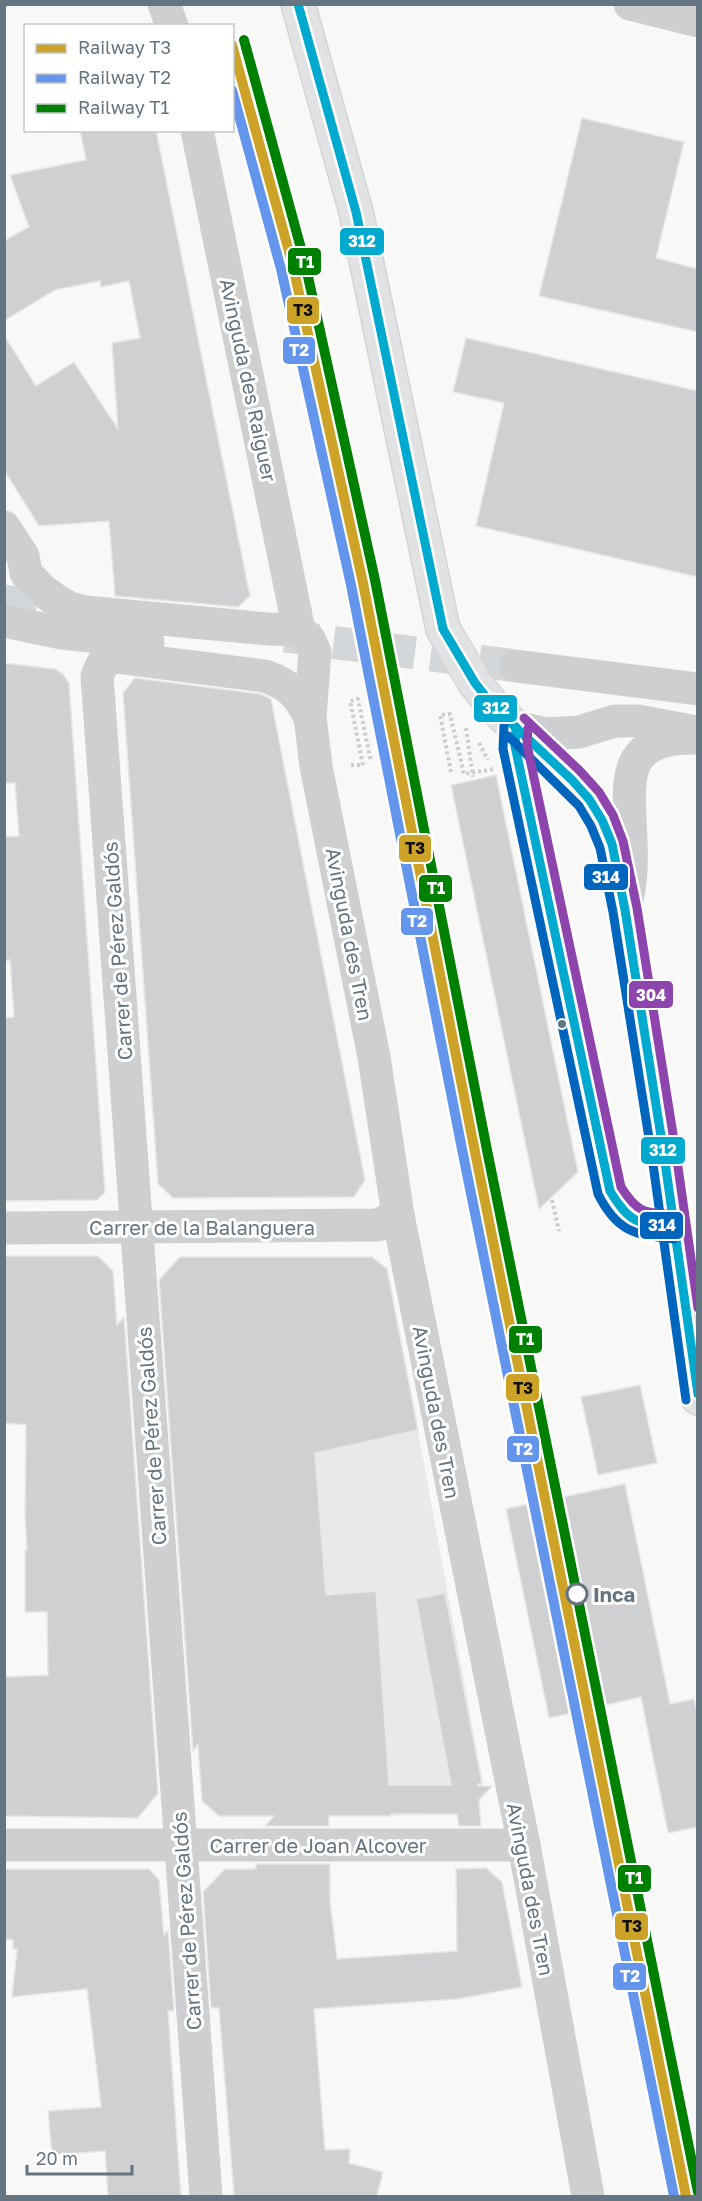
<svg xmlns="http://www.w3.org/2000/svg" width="702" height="2201" font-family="'Golos Text',sans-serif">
  <rect width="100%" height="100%" fill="#f8f8f7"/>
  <polygon fill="#e8e9e8" points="179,1257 371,1257 388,1269 483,1784 480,1801 471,1812 457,1815 219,1817 202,1801 161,1276"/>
  <g fill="#cfd0d1" stroke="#e7e7e6" stroke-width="1.5">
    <polygon points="582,118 684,142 656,258 698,269 698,332 539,296"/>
    <polygon points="80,130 156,130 250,596 238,607 115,596 109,521 39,526 4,470 4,335 36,386 74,362 118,429 112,343 140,338 129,281 101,287 100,281 55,290 4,321 4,241 29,227 10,175 86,160"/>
    <polygon points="466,338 698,391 698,577 476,526 504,403 453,392"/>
    <polygon points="4,663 55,669 63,674 69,683 105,1192 97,1200 4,1201 4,1018 14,1017 10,960 4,961 4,837 19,836 15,783 4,783"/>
    <polygon points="135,678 260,694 271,699 365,1180 354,1197 173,1198 158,1184 123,693"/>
    <polygon points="496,775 578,1172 539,1209 451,785"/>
    <polygon points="4,1256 98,1256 113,1271 117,1325 124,1317 158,1793 138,1818 4,1816 4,1677 48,1675 47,1612 25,1612 25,1550 27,1550 25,1514 26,1425 4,1423"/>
    <polygon points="180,1257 372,1257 387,1269 418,1430 315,1453 326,1595 376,1591 389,1785 451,1785 416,1599 445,1593 482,1783 478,1784 478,1786 492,1786 479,1800 481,1826 459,1826 457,1814 391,1814 391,1816 329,1816 329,1826 265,1826 274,1816 219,1816 202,1801 198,1745 193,1751 159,1280"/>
    <polygon points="640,1385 657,1463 598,1475 581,1397"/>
    <polygon points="625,1484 670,1704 694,1699 698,1716 698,1827 668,1833 641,1697 549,1718 506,1509"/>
    <polygon points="256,1864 330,1864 330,1900 337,1959 457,1951 456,1869 486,1868 502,1882 522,1987 458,1999 314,2009 325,2150 350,2149 349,2163 383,2172 377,2196 234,2196 219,2008 211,2008 203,1892 225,1869 256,1869"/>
    <polygon points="4,1869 149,1869 159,1880 164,1935 168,1930 174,2011 168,2011 181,2196 108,2196 105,2151 52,2155 48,2111 101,2107 87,1989 12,1997 17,1949 13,1949 13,1940 4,1939"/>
  </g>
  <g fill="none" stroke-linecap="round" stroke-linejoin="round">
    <g stroke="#d3d7da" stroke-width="33" stroke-dasharray="33 16" stroke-linecap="butt">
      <polyline points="4,601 79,611"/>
      <polyline points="285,636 516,666"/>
    </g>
    <g stroke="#d5d6d7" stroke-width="36">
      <polyline id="secondary" points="443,629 475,683 494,707 572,780 589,799 602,820 612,844 625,910 664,1155 698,1398"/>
    </g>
    <g stroke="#d4d4d5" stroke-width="36">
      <polyline id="primary" points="298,4 356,212 443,629"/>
    </g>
    <g stroke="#cccdcd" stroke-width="4" stroke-dasharray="3 3" stroke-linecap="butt">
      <polyline points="466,728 473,777"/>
      <polyline points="479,743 488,760"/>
      <polyline points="351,765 363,765 350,701 358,699 371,762"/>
      <polyline points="451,772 440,715 450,714 464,774 494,769"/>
      <polyline points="552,1200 559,1231"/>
    </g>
    <path stroke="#cecfd0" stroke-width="18" d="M516,727L515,746L576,1025L610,1191C631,1227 635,1223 675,1227"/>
    <g stroke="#cecfd0" stroke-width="33">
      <polyline points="164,4 172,26"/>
      <polyline points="630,4 698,21"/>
      <polyline points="197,130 299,630"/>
      <polyline points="4,527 23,556 26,573 42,590 56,600 70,608 85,612 268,629 299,630"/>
      <polyline points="4,621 62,633 148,642"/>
      <polyline points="299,630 309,639 315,652 310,717 316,766 374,1057 398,1215 524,1845 588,2196"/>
      <polyline points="516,666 698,689"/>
      <polyline points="516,727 547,734 579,732 615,721 638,721 691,731"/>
      <path d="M627,900C631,882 632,863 631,844C630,785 615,736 698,738"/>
      <polyline points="4,1228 378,1225 398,1215"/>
      <polyline points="4,1845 524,1845"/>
      <path d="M206,2196L97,676L103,663L115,657L265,676C290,685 298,694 310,717"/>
    </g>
    <use href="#secondary" stroke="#e1e2e3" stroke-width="33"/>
    <use href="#primary" stroke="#e1e2e3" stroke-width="33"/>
    <g stroke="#fff" stroke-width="14">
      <g id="bus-1">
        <polyline points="298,4 356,212 443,629 475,683 494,707 572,780 589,799 602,820 612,844 625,910 664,1155 698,1394"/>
        <path d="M516,727L515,746L610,1191C630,1224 638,1224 675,1227"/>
      </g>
    </g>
    <g stroke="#fff" stroke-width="14">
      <g id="bus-2">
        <path d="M504,726L503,749L598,1194C617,1232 635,1235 674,1239"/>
        <polyline points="508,736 579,806 591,826 600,848 613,912 652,1157 686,1400"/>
      </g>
    </g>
    <g stroke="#fff" stroke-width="14">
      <g id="bus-3">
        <polyline points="524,718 580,771 599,792 613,815 623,841 637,908 676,1153 698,1308"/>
        <path d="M528,728L527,745L621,1187C639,1215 645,1212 676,1215"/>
      </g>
    </g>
    <use href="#bus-1" stroke="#00a9ce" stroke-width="9"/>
    <use href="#bus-2" stroke="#0065bd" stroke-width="9"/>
    <use href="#bus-3" stroke="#8e44ad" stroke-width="9"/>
    <g stroke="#fff" stroke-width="15">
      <polyline id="rail-1" points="232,45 293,266 363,583 475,1152 686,2196"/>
    </g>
    <g stroke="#fff" stroke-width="15">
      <polyline id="rail-2" points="232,90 281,269 351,585 463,1154 674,2196"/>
    </g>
    <g stroke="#fff" stroke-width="15">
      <polyline id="rail-3" points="244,40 305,263 375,580 487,1150 698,2192"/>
    </g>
    <use href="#rail-1" stroke="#cda327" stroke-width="10"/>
    <use href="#rail-2" stroke="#6495ed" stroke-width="10"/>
    <use href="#rail-3" stroke="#008000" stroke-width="10"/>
  </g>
  <circle fill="#647481" stroke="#fff" stroke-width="2" cx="562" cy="1024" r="5"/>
  <circle fill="#fff" stroke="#647481" stroke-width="3" cx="577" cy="1594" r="10"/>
  <g text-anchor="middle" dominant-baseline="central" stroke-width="6" stroke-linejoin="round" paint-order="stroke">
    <g font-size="20" fill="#647481" stroke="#fff">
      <text transform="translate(249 380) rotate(78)">Avinguda des Raiguer</text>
      <text transform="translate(350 934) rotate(79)">Avinguda des Tren</text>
      <text transform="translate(117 951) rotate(-94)">Carrer de Pérez Galdós</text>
      <text x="202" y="1227">Carrer de la Balanguera</text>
      <text transform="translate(437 1412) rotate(79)">Avinguda des Tren</text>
      <text transform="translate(151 1436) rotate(-94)">Carrer de Pérez Galdós</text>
      <text x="318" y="1845">Carrer de Joan Alcover</text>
      <text transform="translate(531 1889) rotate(79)">Avinguda des Tren</text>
      <text transform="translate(186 1921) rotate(-94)">Carrer de Pérez Galdós</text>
    </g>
    <g font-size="20" font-weight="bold" fill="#647481" stroke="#fff" text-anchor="start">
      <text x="593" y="1594">Inca</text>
    </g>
  </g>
  <g stroke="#fff" stroke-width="2">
    <rect x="339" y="227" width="46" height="29" rx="6" fill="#00a9ce"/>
    <rect x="287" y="247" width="35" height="29" rx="6" fill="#008000"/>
    <rect x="286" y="296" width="34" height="29" rx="6" fill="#cda327"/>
    <rect x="282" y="336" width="34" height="29" rx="6" fill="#6495ed"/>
    <rect x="473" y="694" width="45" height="29" rx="6" fill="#00a9ce"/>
    <rect x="398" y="834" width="34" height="29" rx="6" fill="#cda327"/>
    <rect x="583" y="863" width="46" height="28" rx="6" fill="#0065bd"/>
    <rect x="418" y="874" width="35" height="29" rx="6" fill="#008000"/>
    <rect x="400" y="907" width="34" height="29" rx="6" fill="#6495ed"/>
    <rect x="628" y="980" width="46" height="29" rx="6" fill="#8e44ad"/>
    <rect x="640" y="1136" width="46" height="29" rx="6" fill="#00a9ce"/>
    <rect x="639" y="1211" width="45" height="29" rx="6" fill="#0065bd"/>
    <rect x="508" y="1325" width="35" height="29" rx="6" fill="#008000"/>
    <rect x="505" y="1373" width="35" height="29" rx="6" fill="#cda327"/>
    <rect x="506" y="1435" width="34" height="28" rx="6" fill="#6495ed"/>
    <rect x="617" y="1864" width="35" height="29" rx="6" fill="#008000"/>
    <rect x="614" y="1912" width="35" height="29" rx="6" fill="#cda327"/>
    <rect x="612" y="1962" width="35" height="29" rx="6" fill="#6495ed"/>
  </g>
  <g font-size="16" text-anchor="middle" font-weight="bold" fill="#fff">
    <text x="362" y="247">312</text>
    <text x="305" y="268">T1</text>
    <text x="299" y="356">T2</text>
    <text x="496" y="714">312</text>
    <text x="606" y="883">314</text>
    <text x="436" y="894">T1</text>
    <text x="417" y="927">T2</text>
    <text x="651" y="1001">304</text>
    <text x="663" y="1156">312</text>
    <text x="662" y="1231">314</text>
    <text x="525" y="1345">T1</text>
    <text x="523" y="1455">T2</text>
    <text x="634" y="1884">T1</text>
    <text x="630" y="1982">T2</text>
  </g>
  <g font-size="16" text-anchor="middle" font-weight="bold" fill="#111">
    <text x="303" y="316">T3</text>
    <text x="415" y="854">T3</text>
    <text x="523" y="1394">T3</text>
    <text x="632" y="1932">T3</text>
  </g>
  <rect width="702" height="2201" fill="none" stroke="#647481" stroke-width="12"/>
  <rect x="24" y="24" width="210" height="108" fill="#ffffff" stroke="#c1c7cd" stroke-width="1.5"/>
  <rect x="36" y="44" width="30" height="9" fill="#cda327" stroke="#c1c7cd" stroke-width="1.5"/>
  <text x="78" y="54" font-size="18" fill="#647481">Railway T3</text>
  <rect x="36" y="74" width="30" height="9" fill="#6495ed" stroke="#c1c7cd" stroke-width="1.5"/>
  <text x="78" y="84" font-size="18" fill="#647481">Railway T2</text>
  <rect x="36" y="104" width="30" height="9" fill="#008000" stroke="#c1c7cd" stroke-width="1.5"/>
  <text x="78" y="114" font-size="18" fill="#647481">Railway T1</text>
  <path d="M27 2165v9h105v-9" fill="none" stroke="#647481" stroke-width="3"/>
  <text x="36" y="2165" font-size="18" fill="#647481" stroke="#ffffff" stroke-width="4.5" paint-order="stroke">20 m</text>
</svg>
